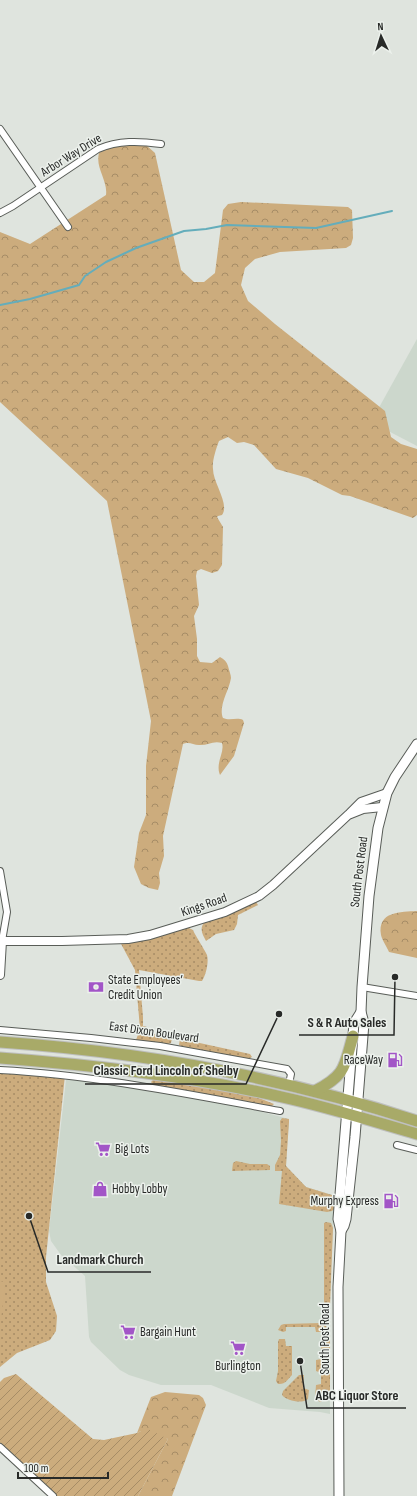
<svg xmlns="http://www.w3.org/2000/svg" width="417" height="1496" font-family="'Sofia Sans Condensed',sans-serif">
  <defs>
    <pattern id="grass-dots" width="8" height="8" patternUnits="userSpaceOnUse"><rect width="8" height="8" fill="#ccac7d"/><path d="M2 2h.1M6 6h.1" fill="none" stroke="#a68c66" stroke-width="1.8" stroke-linecap="round"/></pattern>
    <pattern id="forest-crowns" width="20" height="18" patternUnits="userSpaceOnUse"><rect width="20" height="18" fill="#ccac7d"/><path d="M2 6a3 3 0 1 1 6 0M12 15a3 3 0 1 1 6 0" fill="none" stroke="#a68c66"/></pattern>
    <pattern id="garden-furrows" width="10" height="10" patternUnits="userSpaceOnUse"><rect width="10" height="10" fill="#ccac7d"/><path d="M-1 1l2-2M0 10L10 0M9 11l2-2" fill="none" stroke="#a68c66"/></pattern>
  </defs>
  <rect width="100%" height="100%" fill="#dfe4de"/>
  <g fill="#ccd7cc">
    <polygon points="417,339 417,446 371,422"/>
    <polygon points="71,1078 127,1086 240,1106 289,1119 289,1127 288,1131 286,1166 306,1187 333,1195 335,1201 334,1210 329,1309 330,1414 320,1412 269,1408 211,1385 161,1385 129,1375 120,1370 91,1342 89,1337 85,1276 61,1255 51,1241 49,1231 66,1080"/>
  </g>
  <g fill="url(#grass-dots)">
    <path d="M255,902H256L258,905L238,915L237,924L234,930L216,934L206,941C203,935 199,929 204,923Z"/>
    <path d="M187,927L193,930C195,935 206,952 207,955C209,962 206,975 202,981H199L139,970L143,1017V1026L147,1027L146,1032L165,1036L167,1039L172,1038L171,1043L168,1044L136,1040L140,1029L135,970L120,942Z"/>
    <polygon points="180,1039 182,1042 186,1040 250,1054 252,1057 248,1059 181,1046 179,1045"/>
    <polygon points="0,1070 65,1075 46,1257 46,1282 57,1316 56,1331 50,1340 17,1353 0,1367"/>
    <polygon points="154,1079 249,1094 274,1104 272,1106 269,1107 154,1086 151,1082"/>
    <polygon points="282,1118 289,1119 289,1122 286,1166 306,1187 335,1196 334,1209 332,1211 327,1212 279,1204 282,1171 275,1171 275,1165 280,1155 281,1141 280,1121"/>
    <polygon points="236,1161 250,1164 267,1164 270,1166 270,1170 232,1171 233,1163"/>
    <polygon points="326,1222 331,1223 333,1228 330,1306 328,1311 325,1312 324,1311 324,1223"/>
    <polygon points="321,1323 327,1327 330,1335 330,1391 327,1399 320,1402 315,1398 316,1385 321,1384 321,1373 316,1371 316,1360 321,1359 321,1332 316,1332 315,1327 286,1327 286,1331 283,1332 278,1330 281,1325 284,1324"/>
    <path d="M279,1339H285L286,1346H292V1375C288,1379 285,1385 278,1384L276,1381L278,1371V1342Z"/>
    <path d="M299,1375H304L303,1388L309,1390L308,1399C302,1404 287,1401 282,1395L283,1391Z"/>
  </g>
  <g fill="url(#forest-crowns)">
    <path d="M126,144L146,145L155,153L181,270L194,282H204L215,273L223,210L228,204L241,202L348,207L352,210L353,238L351,245L346,248L280,252L255,259L245,268L241,285L248,301L275,324L385,411L391,437L401,444L417,449V515L413,518L350,496L342,495L308,478L276,469L254,445L244,442L237,443L228,437L219,441C216,449 212,461 213,469C213,483 230,504 222,515L218,516L217,517L223,527L222,565L218,571L212,573L201,569L197,571L196,576L199,605L194,616L197,639V656L200,662L212,663L220,657C224,659 227,662 228,666C229,670 231,675 231,678C229,691 218,706 223,718C230,721 237,717 243,720L244,723L234,756L220,775C215,762 225,753 222,743C213,740 207,746 199,745C193,745 189,741 183,744L163,836L164,856L159,873L160,883L158,890L149,888L141,884L134,867L139,833L146,815V766L151,721L107,501L0,402V232L30,244L106,195C108,180 95,168 99,153L109,147Z"/>
    <path d="M417,911V958L389,952C387,947 382,940 381,935C377,911 401,912 417,911Z"/>
    <polygon points="165,1392 199,1395 203,1398 206,1405 172,1496 138,1496 168,1439 141,1431 137,1433 151,1397"/>
  </g>
  <polygon fill="url(#garden-furrows)" points="16,1374 93,1439 104,1440 137,1433 141,1431 144,1427 168,1439 138,1496 53,1496 0,1447 0,1382 4,1378"/>
  <polygon fill="#ccac7d" points="0,1281 4,1282 5,1287 0,1327"/>
  <g fill="none" stroke-linecap="round" stroke-linejoin="round">
    <polyline stroke="#64adbb" stroke-width="2" points="0,305 30,299 79,285 85,276 106,262 136,248 184,231 206,229 227,225 316,228 392,211"/>
    <g stroke="#595d58" stroke-width="8">
      <g id="minor">
        <polyline points="0,129 68,227"/>
        <path d="M0,213L13,206L98,149C119,140 139,141 161,144"/>
        <polyline points="0,871 7,912 2,941"/>
        <polyline points="362,987 417,996"/>
        <polyline points="0,1030 91,1038 160,1046 287,1069 291,1074 289,1084"/>
        <path d="M0,1070C94,1075 187,1094 280,1111"/>
        <polyline points="397,1145 417,1150"/>
        <polyline points="0,1447 53,1496"/>
      </g>
    </g>
    <g stroke="#595d58" stroke-width="10">
      <g id="tertiary">
        <polyline points="350,813 361,802 387,793"/>
        <polyline points="0,941 62,941 128,939 150,935 225,912 259,896 273,885 348,815 363,809 382,807"/>
        <polyline points="0,975 2,941"/>
      </g>
    </g>
    <g stroke="#595d58" stroke-width="11">
      <g id="secondary">
        <polyline points="341,1231 344,1226 346,1219 355,1137 364,1023 361,1012 362,987 369,896 378,828 387,793 395,777 417,744"/>
        <polyline points="339,1496 338,1287 341,1231 338,1219 354,1023 361,1012"/>
      </g>
    </g>
    <g stroke="#bebfbe" stroke-width="13">
      <g id="trunk">
        <path d="M0,1042C144,1052 279,1076 417,1121"/>
        <path d="M0,1058C94,1065 190,1076 282,1097C328,1107 372,1121 417,1134"/>
        <path d="M315,1091C346,1075 344,1067 353,1036"/>
      </g>
    </g>
    <use href="#minor" stroke="#fff" stroke-width="6"/>
    <use href="#tertiary" stroke="#fff" stroke-width="8"/>
    <use href="#secondary" stroke="#fff" stroke-width="9"/>
    <use href="#trunk" stroke="#a8aa68" stroke-width="11"/>
  </g>
  <defs>
    <g id="bank-bare" transform="scale(1.2)"><path d="M-6-4H6V4H-6ZM0-2.3a2.3 2.3 0 1 0 0 4.6a2.3 2.3 0 1 0 0-4.6Z" fill="#a255c7" stroke="#ecf1ec" stroke-width="2.5" paint-order="stroke"/></g>
    <g id="fuel-bare" transform="scale(1.2)"><path d="M-5.5-6h7V0h2V4h1.3V-2.5L3-4.5l.8-.8L6-3V5H2.5V1h-1V6h-7ZM-4.2-4.7v3.2H.2V-4.7Z" fill="#a255c7" stroke="#ecf1ec" stroke-width="2.5" paint-order="stroke"/></g>
    <g id="supermarket-bare" transform="scale(1.2)"><path d="M-6-5.5h2.5l.6 2H6L4.5 2H-2.5L-4.4-4H-6ZM-1.5 3.2a1.3 1.3 0 1 0 .1 0ZM3 3.2a1.3 1.3 0 1 0 .1 0Z" fill="#a255c7" stroke="#ecf1ec" stroke-width="2.5" paint-order="stroke"/></g>
    <g id="shop-bare" transform="scale(1.2)"><path d="M-5-2.5h2.3a2.7 3.5 0 0 1 5.4 0H5L5.5 6h-11ZM-1.5-2.5h3a1.5 2.3 0 0 0-3 0Z" fill="#a255c7" stroke="#ecf1ec" stroke-width="2.5" paint-order="stroke"/></g>
  </defs>
  <g fill-rule="evenodd">
    <use href="#bank-bare" x="96" y="987"/>
    <use href="#fuel-bare" x="395" y="1060"/>
    <use href="#supermarket-bare" x="103" y="1149"/>
    <use href="#shop-bare" x="100" y="1189"/>
    <use href="#fuel-bare" x="391" y="1201"/>
    <use href="#supermarket-bare" x="128" y="1332"/>
    <use href="#supermarket-bare" x="238" y="1348"/>
  </g>
  <g text-anchor="middle" dominant-baseline="central" stroke-width="3" stroke-linejoin="round" paint-order="stroke">
    <g font-size="13" fill="#282a28" stroke="#ecf1ec">
      <text transform="translate(71 155) rotate(-32)">Arbor Way Drive</text>
      <text transform="translate(359 872) rotate(-83)">South Post Road</text>
      <text transform="translate(204 905) rotate(-19)">Kings Road</text>
      <text transform="translate(154 1032) rotate(8)">East Dixon Boulevard</text>
      <text transform="translate(325 1339) rotate(-90)">South Post Road</text>
    </g>
    <g font-size="13" fill="#282a28" stroke="#ecf1ec" text-anchor="start">
      <text x="108" y="980">State Employees’<tspan x="108" dy="15">Credit Union</tspan></text>
      <text x="383" y="1060" text-anchor="end">RaceWay</text>
      <text x="115" y="1149">Big Lots</text>
      <text x="112" y="1189">Hobby Lobby</text>
      <text x="379" y="1201" text-anchor="end">Murphy Express</text>
      <text x="140" y="1332">Bargain Hunt</text>
      <text x="238" y="1366" text-anchor="middle">Burlington</text>
    </g>
  </g>
  <path fill="none" stroke="#282a28" stroke-width="1.5" d="M395 977L394 1035H299M279 1014L246 1084H85M29 1216L48 1272H151M300 1361L307 1408H406"/>
  <g fill="#282a28" stroke="#ecf1ec" stroke-width="1.5">
    <circle cx="395" cy="977" r="4"/>
    <circle cx="279" cy="1014" r="4"/>
    <circle cx="29" cy="1216" r="4"/>
    <circle cx="300" cy="1361" r="4"/>
  </g>
  <g font-size="14" text-anchor="middle" font-weight="bold" fill="#282a28" stroke="#ecf1ec" stroke-width="3" stroke-linejoin="round" paint-order="stroke">
    <text x="347" y="1027">S &amp; R Auto Sales</text>
    <text x="166" y="1075">Classic Ford Lincoln of Shelby</text>
    <text x="100" y="1264">Landmark Church</text>
    <text x="357" y="1400">ABC Liquor Store</text>
  </g>
  <g transform="translate(381 36) rotate(356)" stroke="#ecf1ec" stroke-width="3" paint-order="stroke">
  <path d="M0-3L7 15L0 10L-7 15Z" fill="#282a28"/>
  <text y="-6" font-size="11" font-weight="bold" text-anchor="middle" fill="#282a28">N</text>
  </g>
  <path d="M18 1472v6h90v-6" fill="none" stroke="#282a28" stroke-width="2"/>
  <text x="24" y="1472" font-size="12" fill="#282a28" stroke="#ecf1ec" stroke-width="3" paint-order="stroke">100 m</text>
</svg>
